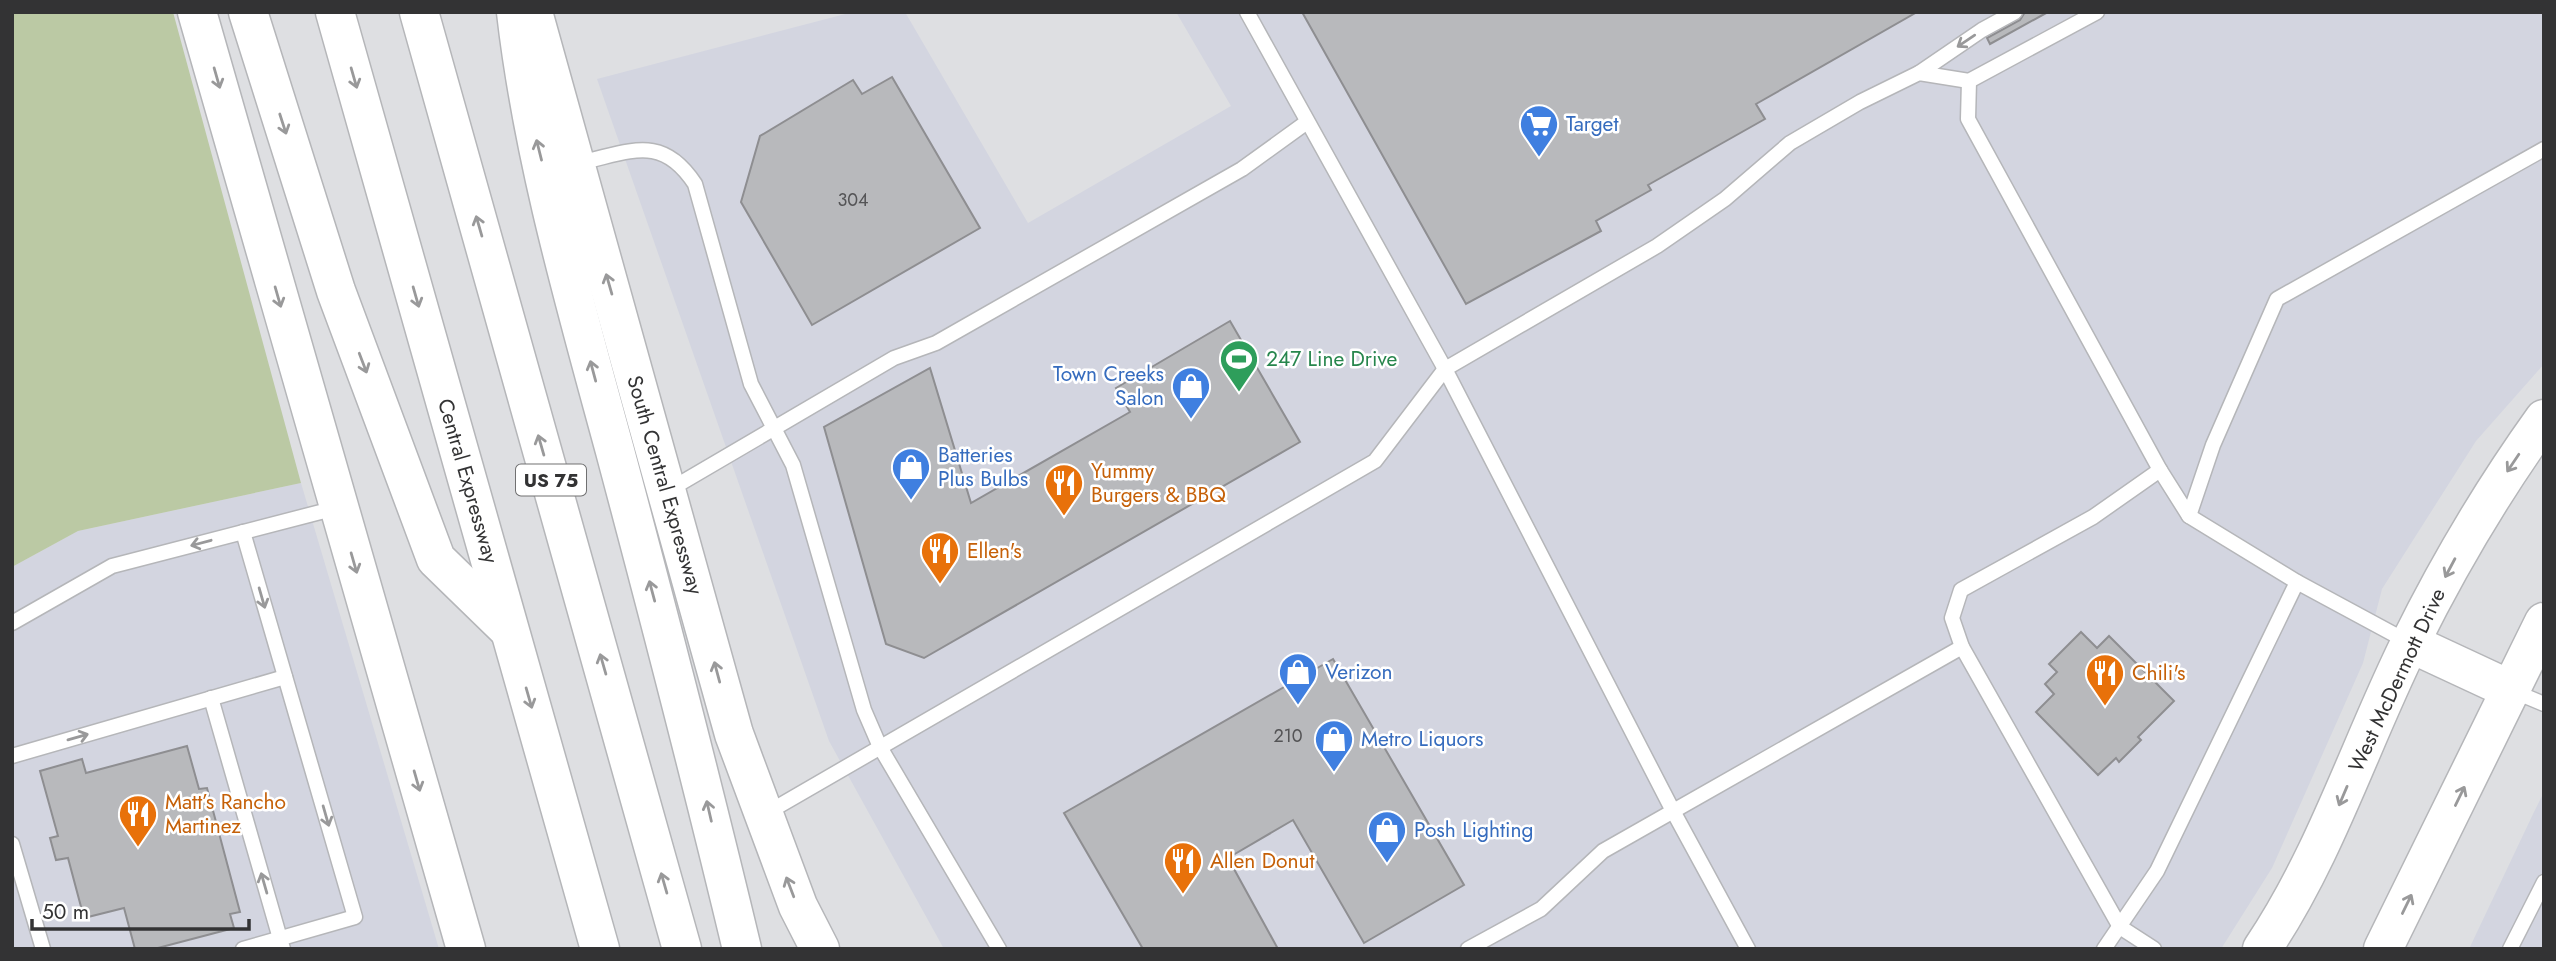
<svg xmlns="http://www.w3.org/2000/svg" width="2556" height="961" font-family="Jost,sans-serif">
  <rect width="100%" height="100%" fill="#dedfe2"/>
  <g fill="#d3d5e0">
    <polygon points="853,12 905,12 1028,223 1231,106 1176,12 2544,12 2544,364 2476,441 2382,589 2363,663 2272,868 2221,949 944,949 829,741 597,79"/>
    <polygon points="301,483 439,949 12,949 12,567 78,531"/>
    <polygon points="2544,792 2544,949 2469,949 2534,812"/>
  </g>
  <polygon fill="#bbc9a4" points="12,12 173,12 301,483 78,531 12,567"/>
  <g fill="#b8b9bc" stroke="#8e8e91" stroke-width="2">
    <polygon points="1302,12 1917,12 1756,104 1765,119 1648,185 1651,190 1596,221 1601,231 1466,304"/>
    <polygon points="2025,12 2048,12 1990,44 1987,38 2020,20"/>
    <polygon points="892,77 980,228 812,325 741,202 760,136 853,80 862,94"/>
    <polygon points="1230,321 1300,442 924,658 886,644 824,427 930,368 971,503 1130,412 1116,388"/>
    <polygon points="2081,632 2097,648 2109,636 2174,701 2138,737 2141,740 2119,762 2116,758 2098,775 2036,712 2054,694 2045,684 2057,672 2049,664"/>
    <polygon points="1333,659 1464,885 1364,943 1293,820 1228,858 1278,949 1143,949 1064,813"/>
    <polygon points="187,746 199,789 207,788 240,912 230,914 234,928 154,949 135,949 124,908 84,918 68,858 56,860 50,838 58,836 40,771 82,759 86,773"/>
  </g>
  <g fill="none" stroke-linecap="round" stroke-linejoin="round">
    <g stroke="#b5b6b9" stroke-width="17">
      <g id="lane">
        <polyline points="1247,12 1445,369 1673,811 1748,949"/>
        <polyline points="1919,73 1982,30 2015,12"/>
        <polyline points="1969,81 1968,119 2160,470 2189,516 2297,582 2410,643"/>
        <path d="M577,163C629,153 661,132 695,184L751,384L793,465L864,710L880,747L999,949"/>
        <polyline points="669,490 894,358 936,343 1242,169 1307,122"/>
        <polyline points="2189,516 2213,445 2277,299 2544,149"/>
        <polyline points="243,532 355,917 243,949"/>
        <polyline points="12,623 112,566 336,508"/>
        <polyline points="2513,691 2544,704"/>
        <polyline points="211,698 283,949"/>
        <polyline points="12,756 285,677"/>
        <polyline points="765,814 1375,461 1445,369 1657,246 1725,199 1790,143 1860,102 1919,73 1969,81 2097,12"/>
        <polyline points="12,844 43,949"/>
        <polyline points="1468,949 1541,909 1603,851 1962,647"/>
        <polyline points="2104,949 2157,871 2297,582"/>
        <polyline points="2154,949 2120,927 1962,647 1952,618 1961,590 2093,517 2160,470"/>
        <polyline points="2510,949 2544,882"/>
      </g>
    </g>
    <g stroke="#b5b6b9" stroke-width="41">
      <g id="secondary">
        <polyline points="197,12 466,949"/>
        <polyline points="533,12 734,734 798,906 820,949"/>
        <polyline points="2410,643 2511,690"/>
        <path d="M2262,949C2326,854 2360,744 2410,643C2449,564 2493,490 2544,419"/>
        <polyline points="2383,949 2544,622"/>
      </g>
    </g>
    <g stroke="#b5b6b9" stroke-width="41">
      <g id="highway">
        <polyline points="248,12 336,291 436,559 509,630"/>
        <polyline points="335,12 600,949"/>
        <polyline points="419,12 682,949"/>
        <path d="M516,12C533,160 576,307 615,451C659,616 702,782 742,949"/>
      </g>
    </g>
    <use href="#lane" stroke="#fff" stroke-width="14"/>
    <use href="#secondary" stroke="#fff" stroke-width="38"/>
    <use href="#highway" stroke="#fff" stroke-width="38"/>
  </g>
  <defs><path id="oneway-shaft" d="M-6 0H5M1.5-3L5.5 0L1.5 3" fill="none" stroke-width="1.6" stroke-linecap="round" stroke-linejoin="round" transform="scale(1.75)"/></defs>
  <g stroke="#99999a">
    <use href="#oneway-shaft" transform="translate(1966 41) rotate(146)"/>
    <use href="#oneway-shaft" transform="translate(217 78) rotate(74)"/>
    <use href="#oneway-shaft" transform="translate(354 78) rotate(74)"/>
    <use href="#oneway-shaft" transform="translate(283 124) rotate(72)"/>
    <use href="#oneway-shaft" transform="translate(539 150) rotate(-104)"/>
    <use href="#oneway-shaft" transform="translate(479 226) rotate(-106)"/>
    <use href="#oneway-shaft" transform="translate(609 284) rotate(-106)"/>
    <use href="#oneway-shaft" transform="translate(278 297) rotate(74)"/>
    <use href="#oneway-shaft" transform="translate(416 297) rotate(74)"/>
    <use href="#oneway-shaft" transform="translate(363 363) rotate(69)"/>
    <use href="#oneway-shaft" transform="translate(593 371) rotate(-105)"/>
    <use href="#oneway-shaft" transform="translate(541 445) rotate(-106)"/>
    <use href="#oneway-shaft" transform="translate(2513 463) rotate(124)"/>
    <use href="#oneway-shaft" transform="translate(201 543) rotate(165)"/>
    <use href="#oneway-shaft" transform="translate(354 563) rotate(74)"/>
    <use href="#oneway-shaft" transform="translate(2450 568) rotate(118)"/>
    <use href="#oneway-shaft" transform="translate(652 591) rotate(-105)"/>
    <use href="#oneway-shaft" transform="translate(262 598) rotate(74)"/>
    <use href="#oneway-shaft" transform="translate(603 664) rotate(-106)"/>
    <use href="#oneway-shaft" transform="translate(717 672) rotate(-105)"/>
    <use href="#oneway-shaft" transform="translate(529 698) rotate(74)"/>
    <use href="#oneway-shaft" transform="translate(78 737) rotate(-16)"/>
    <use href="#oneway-shaft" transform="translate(417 781) rotate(74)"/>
    <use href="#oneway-shaft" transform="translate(2343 796) rotate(113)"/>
    <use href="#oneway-shaft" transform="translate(2460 796) rotate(-64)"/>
    <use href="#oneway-shaft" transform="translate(709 811) rotate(-103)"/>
    <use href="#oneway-shaft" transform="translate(326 816) rotate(74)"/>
    <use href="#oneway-shaft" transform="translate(264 883) rotate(-106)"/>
    <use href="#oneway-shaft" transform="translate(664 883) rotate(-106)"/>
    <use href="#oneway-shaft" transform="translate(790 887) rotate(-111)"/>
    <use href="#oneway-shaft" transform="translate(2407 904) rotate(-64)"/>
  </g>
  <defs>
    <g id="supermarket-pin" transform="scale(2.0125)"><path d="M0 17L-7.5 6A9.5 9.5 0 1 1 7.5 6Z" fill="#3f7fe0" stroke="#fff"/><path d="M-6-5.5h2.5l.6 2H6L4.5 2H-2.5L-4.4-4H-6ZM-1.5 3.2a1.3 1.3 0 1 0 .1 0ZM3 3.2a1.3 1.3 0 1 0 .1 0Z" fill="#fff"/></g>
    <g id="stadium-pin" transform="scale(2.0125)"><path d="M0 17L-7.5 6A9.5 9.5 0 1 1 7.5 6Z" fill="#2e9e5b" stroke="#fff"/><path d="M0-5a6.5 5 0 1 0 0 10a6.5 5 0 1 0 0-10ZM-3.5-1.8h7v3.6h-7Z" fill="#fff"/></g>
    <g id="shop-pin" transform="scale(2.0125)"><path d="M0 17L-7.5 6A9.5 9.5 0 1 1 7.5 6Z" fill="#3f7fe0" stroke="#fff"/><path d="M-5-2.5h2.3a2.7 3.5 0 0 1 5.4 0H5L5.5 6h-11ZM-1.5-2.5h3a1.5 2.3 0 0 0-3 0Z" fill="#fff"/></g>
    <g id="restaurant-pin" transform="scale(2.0125)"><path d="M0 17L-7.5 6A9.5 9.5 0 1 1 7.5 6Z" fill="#e8710a" stroke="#fff"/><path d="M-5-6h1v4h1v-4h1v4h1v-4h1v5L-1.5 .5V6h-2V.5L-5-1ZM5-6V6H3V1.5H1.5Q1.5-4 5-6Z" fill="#fff"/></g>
  </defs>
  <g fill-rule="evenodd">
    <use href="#supermarket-pin" x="1539" y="124"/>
    <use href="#stadium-pin" x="1239" y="359"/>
    <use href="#shop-pin" x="1191" y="386"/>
    <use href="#shop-pin" x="911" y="467"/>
    <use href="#restaurant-pin" x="1064" y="483"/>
    <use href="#restaurant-pin" x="940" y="551"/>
    <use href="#shop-pin" x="1298" y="672"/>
    <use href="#restaurant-pin" x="2105" y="673"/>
    <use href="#shop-pin" x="1334" y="739"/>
    <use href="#restaurant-pin" x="138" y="814"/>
    <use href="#shop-pin" x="1387" y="830"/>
    <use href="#restaurant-pin" x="1183" y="861"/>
  </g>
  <g text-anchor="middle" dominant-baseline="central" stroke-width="5" stroke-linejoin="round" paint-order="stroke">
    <g font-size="18" fill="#545456">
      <text x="853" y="200">304</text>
      <text x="1288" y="736">210</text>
    </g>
    <rect fill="#fff" stroke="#707071" stroke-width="2" x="516" y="464.5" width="70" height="31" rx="5"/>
    <g font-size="19" font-weight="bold" fill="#333334">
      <text x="551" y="480">US 75</text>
    </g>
    <g font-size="21" fill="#366cbe" stroke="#fff" text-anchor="start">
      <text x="1566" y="124">Target</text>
      <text x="1164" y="374" text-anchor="end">Town Creeks<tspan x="1164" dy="24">Salon</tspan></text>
      <text x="938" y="455">Batteries<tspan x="938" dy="24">Plus Bulbs</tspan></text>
      <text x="1325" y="672">Verizon</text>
      <text x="1361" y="739">Metro Liquors</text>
      <text x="1414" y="830">Posh Lighting</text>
    </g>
    <g font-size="21" fill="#27864d" stroke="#fff" text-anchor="start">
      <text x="1266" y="359">247 Line Drive</text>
    </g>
    <g font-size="21" fill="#c56008" stroke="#fff" text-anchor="start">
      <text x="1091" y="471">Yummy<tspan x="1091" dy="24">Burgers &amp; BBQ</tspan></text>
      <text x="967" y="551">Ellen's</text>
      <text x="2132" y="673">Chili's</text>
      <text x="165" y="802">Matt’s Rancho<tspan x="165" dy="24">Martinez</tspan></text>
      <text x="1210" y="861">Allen Donut</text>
    </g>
    <g font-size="21" fill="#333334" stroke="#fff">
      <text transform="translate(468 481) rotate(74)">Central Expressway</text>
      <text transform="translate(665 485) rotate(74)">South Central Expressway</text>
      <text transform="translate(2397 680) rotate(-65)">West McDermott Drive</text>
    </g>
  </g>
  <rect width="2556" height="961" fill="none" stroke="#333334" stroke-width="28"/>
  <path d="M32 919v10h217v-10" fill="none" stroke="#333334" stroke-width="3.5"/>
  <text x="42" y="919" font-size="21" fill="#333334" stroke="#ffffff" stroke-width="5" paint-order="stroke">50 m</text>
</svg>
